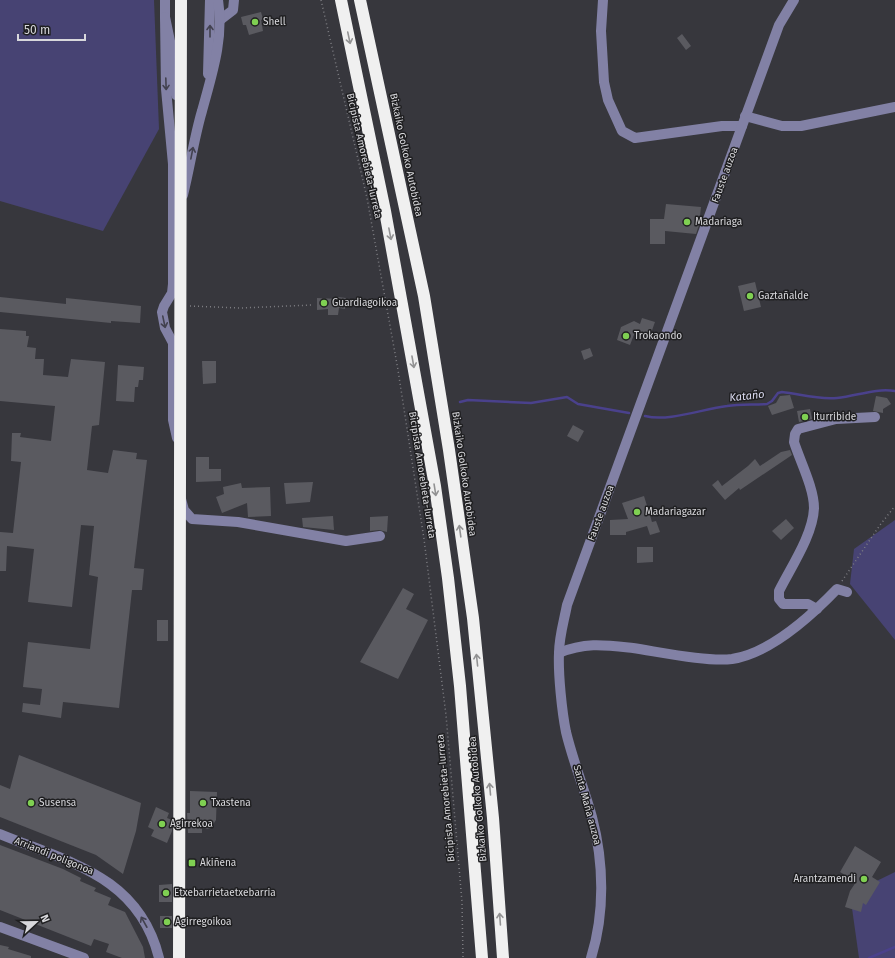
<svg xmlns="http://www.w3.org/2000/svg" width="895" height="958" font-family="'Fira Sans',sans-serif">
  <rect width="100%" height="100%" fill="#37373d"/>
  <g fill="#474373">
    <polygon points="0,0 154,0 159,129 103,231 0,201"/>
    <polygon points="895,520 895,640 850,584 854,549"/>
    <polygon points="895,872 895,958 859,958 850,894"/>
  </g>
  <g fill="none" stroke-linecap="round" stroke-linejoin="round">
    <g stroke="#4a418c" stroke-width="2.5">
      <polyline points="460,402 468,400 531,403 567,397 578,404 629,413"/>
      <path d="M645,416C669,422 702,409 727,406C740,404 754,405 767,404L772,401L778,393L782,392C800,394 818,400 837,398C857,396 875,388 895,391"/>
      <polyline points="869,958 895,947"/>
    </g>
  </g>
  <g fill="#5a5a60">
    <polygon points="261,12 263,19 261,20 263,31 249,35 246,25 243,25 241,17"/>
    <polygon points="682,34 691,46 686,50 677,38"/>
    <polygon points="666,204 701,207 699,225 696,234 665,231 665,244 650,244 650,219 664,219"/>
    <polygon points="755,282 761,307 744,311 738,286"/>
    <polygon points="0,297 66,304 66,298 141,306 140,323 111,321 111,323 0,312"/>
    <polygon points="338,297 346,298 345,309 339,308 338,315 328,315 328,309 317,310 317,298 338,299"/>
    <polygon points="642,318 655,322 650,336 635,332 630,345 617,340 621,327 634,321 640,324"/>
    <polygon points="0,329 26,331 26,336 29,336 27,347 36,348 35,359 44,359 43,375 68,377 71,359 105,362 99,425 92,426 87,470 108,473 113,450 137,453 136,459 147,460 134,568 144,569 142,590 132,590 119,708 63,702 61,718 22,712 23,703 40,705 42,689 23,687 28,642 90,649 98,577 89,575 94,526 81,525 72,607 28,602 34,549 7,546 6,571 0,571 0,532 13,533 21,462 11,461 12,433 21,433 20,437 51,441 55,406 0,401"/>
    <polygon points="590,348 593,356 584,360 581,351"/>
    <polygon points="202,361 216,361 216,383 203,384"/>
    <polygon points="118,365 144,367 143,380 139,380 138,387 135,387 134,402 116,401"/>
    <polygon points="790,395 794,408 772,415 768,406 776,403 780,396"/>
    <polygon points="876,396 887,398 891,404 883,409 883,413 873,411"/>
    <polygon points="810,409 812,419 799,422 797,411"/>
    <polygon points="573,425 584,431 578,442 567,436"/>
    <polygon points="790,450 792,455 740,490 739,488 725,500 712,485 718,480 722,486 748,466 755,459 760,466 781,452"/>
    <polygon points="196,457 209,457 209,469 221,469 221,481 196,482"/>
    <polygon points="313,482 310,502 286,504 284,483"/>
    <polygon points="241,483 242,488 270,487 271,516 248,517 247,503 222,513 216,497 224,494 223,487"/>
    <polygon points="644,496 652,522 656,521 660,532 650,535 647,526 626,532 626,535 610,535 610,520 628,519 622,503"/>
    <polygon points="333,516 334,530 303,527 302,518"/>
    <polygon points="388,516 387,532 379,530 370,531 370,517"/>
    <polygon points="786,519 794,528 781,540 772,531"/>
    <polygon points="637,547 653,547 653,562 637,563"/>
    <polygon points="403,588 414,594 406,609 428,620 398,679 360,662"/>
    <rect x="157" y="620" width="11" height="21"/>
    <polygon points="19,755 141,803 136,831 123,874 96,855 0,817 0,785 10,789"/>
    <polygon points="190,791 217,792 216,820 210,829 202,828 202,833 188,833 187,813 190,813"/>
    <polygon points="156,807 169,813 167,818 172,820 172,831 167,843 151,836 154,830 148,827"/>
    <polygon points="0,845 63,869 81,878 80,881 96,888 94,891 111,898 108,905 125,912 143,947 145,958 122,958 106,952 109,944 94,939 91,946 0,910"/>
    <polygon points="855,846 881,862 872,877 880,882 866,905 863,903 861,912 845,907 850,891 856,882 840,872"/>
    <polygon points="172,884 172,902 159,902 159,885"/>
    <rect x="160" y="916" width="12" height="12"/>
    <polygon points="0,945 9,947 8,949 31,956 31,958 0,958"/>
  </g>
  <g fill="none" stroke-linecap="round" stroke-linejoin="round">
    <g stroke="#7e7e83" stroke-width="1.5" stroke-dasharray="1 3" stroke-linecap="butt">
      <polyline points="321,0 367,198 398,370 424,539 446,715 462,902 463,958"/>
      <polyline points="190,306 240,308 312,305"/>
      <polyline points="842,581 880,525 895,506"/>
    </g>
    <g stroke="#8281a5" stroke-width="10">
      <polyline points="165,0 165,17 171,46 176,95"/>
      <polyline points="603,0 601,31 604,82 608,100 622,131 635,138 722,126 742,126"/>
      <polyline points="165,17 166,89 173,164 173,284 172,293 164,306 162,312 165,328 173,343 173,420 177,438"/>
      <polyline points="220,20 233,10 234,0"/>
      <polyline points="208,74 210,0"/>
      <polyline points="745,116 782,126 801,126 895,107"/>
      <path d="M183,195C190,167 194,138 202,111C212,74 224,39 218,0"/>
      <polyline points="181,499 184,510 192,519 238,522 346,541 380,536"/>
      <path d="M817,609L808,604H783L779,599V591C791,567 813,535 814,508C814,488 800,461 794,442L795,434L798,429L836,419L875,417"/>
      <path d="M559,653C585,642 605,645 633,648C660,652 707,662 732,659C771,653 811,616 837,589L847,592"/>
      <path d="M0,834C68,862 139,876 159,958"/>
      <polyline points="0,927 84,958"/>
      <path d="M591,958C605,913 604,863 592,817C584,788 573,761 566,732C562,712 558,674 559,653C559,637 564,621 567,605L779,25L794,0"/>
    </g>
    <g stroke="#f0f0f0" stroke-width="12">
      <polyline points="341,0 385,211 435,486 448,578 460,686 482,958"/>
      <polyline points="360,0 424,296 449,450 473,618 493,818 503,958"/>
      <polyline points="179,958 181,0"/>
    </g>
  </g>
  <defs><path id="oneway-shaft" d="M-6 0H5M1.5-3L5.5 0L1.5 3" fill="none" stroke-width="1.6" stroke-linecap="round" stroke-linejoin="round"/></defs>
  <g stroke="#42414f">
    <use href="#oneway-shaft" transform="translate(210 31) rotate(-90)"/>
    <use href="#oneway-shaft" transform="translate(166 84) rotate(88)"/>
    <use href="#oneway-shaft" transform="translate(192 153) rotate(-79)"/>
    <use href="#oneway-shaft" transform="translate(164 322) rotate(78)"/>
    <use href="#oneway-shaft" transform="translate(144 922) rotate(-119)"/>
  </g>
  <g stroke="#929293">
    <use href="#oneway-shaft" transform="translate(349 38) rotate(78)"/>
    <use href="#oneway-shaft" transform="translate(390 234) rotate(79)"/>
    <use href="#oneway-shaft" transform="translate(413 362) rotate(80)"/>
    <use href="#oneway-shaft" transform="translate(435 490) rotate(81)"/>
    <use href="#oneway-shaft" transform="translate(460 531) rotate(-98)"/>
    <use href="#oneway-shaft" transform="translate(477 660) rotate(-96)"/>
    <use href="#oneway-shaft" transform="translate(490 789) rotate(-95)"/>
    <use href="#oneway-shaft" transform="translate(500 919) rotate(-94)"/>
  </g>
  <g fill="#7fd052" stroke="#1f1f21" stroke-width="1.5">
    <circle cx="255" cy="22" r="4"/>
    <circle cx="687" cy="222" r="4"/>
    <circle cx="750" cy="296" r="4"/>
    <circle cx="324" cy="303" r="4"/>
    <circle cx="626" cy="336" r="4"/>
    <circle cx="805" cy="417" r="4"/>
    <circle cx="637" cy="512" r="4"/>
    <circle cx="31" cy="803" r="4"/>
    <circle cx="203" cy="803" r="4"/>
    <circle cx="162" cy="824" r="4"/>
    <rect x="188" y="859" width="8" height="8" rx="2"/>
    <circle cx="864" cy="879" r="4"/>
    <circle cx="166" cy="893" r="4"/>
    <circle cx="167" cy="922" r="4"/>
  </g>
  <g text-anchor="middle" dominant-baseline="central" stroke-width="3" stroke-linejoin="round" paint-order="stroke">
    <g font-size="10" fill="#d8d8dc" stroke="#1f1f21" text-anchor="start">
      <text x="263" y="22">Shell</text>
      <text x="695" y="222">Madariaga</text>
      <text x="758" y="296">Gaztañalde</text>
      <text x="332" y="303">Guardiagoikoa</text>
      <text x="634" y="336">Trokaondo</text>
      <text x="813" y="417">Iturribide</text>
      <text x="645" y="512">Madariagazar</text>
      <text x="39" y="803">Susensa</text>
      <text x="211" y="803">Txastena</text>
      <text x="170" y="824">Agirrekoa</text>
      <text x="200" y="863">Akiñena</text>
      <text x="856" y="879" text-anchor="end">Arantzamendi</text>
      <text x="174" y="893">Etxebarrietaetxebarria</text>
      <text x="175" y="922">Agirregoikoa</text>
    </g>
    <g font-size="10" fill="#d8d8dc" stroke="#1f1f21">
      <text transform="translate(406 155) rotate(78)">Bizkaiko Golkoko Autobidea</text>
      <text transform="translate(364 156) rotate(77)">Bicipista Amorebieta-Iurreta</text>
      <text transform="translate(725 175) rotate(-70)">Fauste auzoa</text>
      <text transform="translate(464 474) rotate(82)">Bizkaiko Golkoko Autobidea</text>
      <text transform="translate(422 475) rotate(81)">Bicipista Amorebieta-Iurreta</text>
      <text transform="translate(601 513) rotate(-70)">Fauste auzoa</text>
      <text transform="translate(446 798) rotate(-95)">Bicipista Amorebieta-Iurreta</text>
      <text transform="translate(478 799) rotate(-95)">Bizkaiko Golkoko Autobidea</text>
      <text transform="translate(587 805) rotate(75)">Santa Maña auzoa</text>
      <text transform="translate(54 856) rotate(22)">Arriandi poligonoa</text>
    </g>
    <g font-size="11" font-style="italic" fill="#dadaf0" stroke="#1f1f21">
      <text transform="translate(747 396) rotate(-6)">Kataño</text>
    </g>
  </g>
  <g transform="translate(36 922) rotate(68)" stroke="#1f1f21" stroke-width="3" paint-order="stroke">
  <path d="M0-3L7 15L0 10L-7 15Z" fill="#d8d8dc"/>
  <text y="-6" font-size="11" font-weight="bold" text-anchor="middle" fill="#d8d8dc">N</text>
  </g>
  <path d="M18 34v6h67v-6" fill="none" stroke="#d8d8dc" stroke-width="2"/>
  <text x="24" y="34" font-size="12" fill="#d8d8dc" stroke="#1f1f21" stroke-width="3" paint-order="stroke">50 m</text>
</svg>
